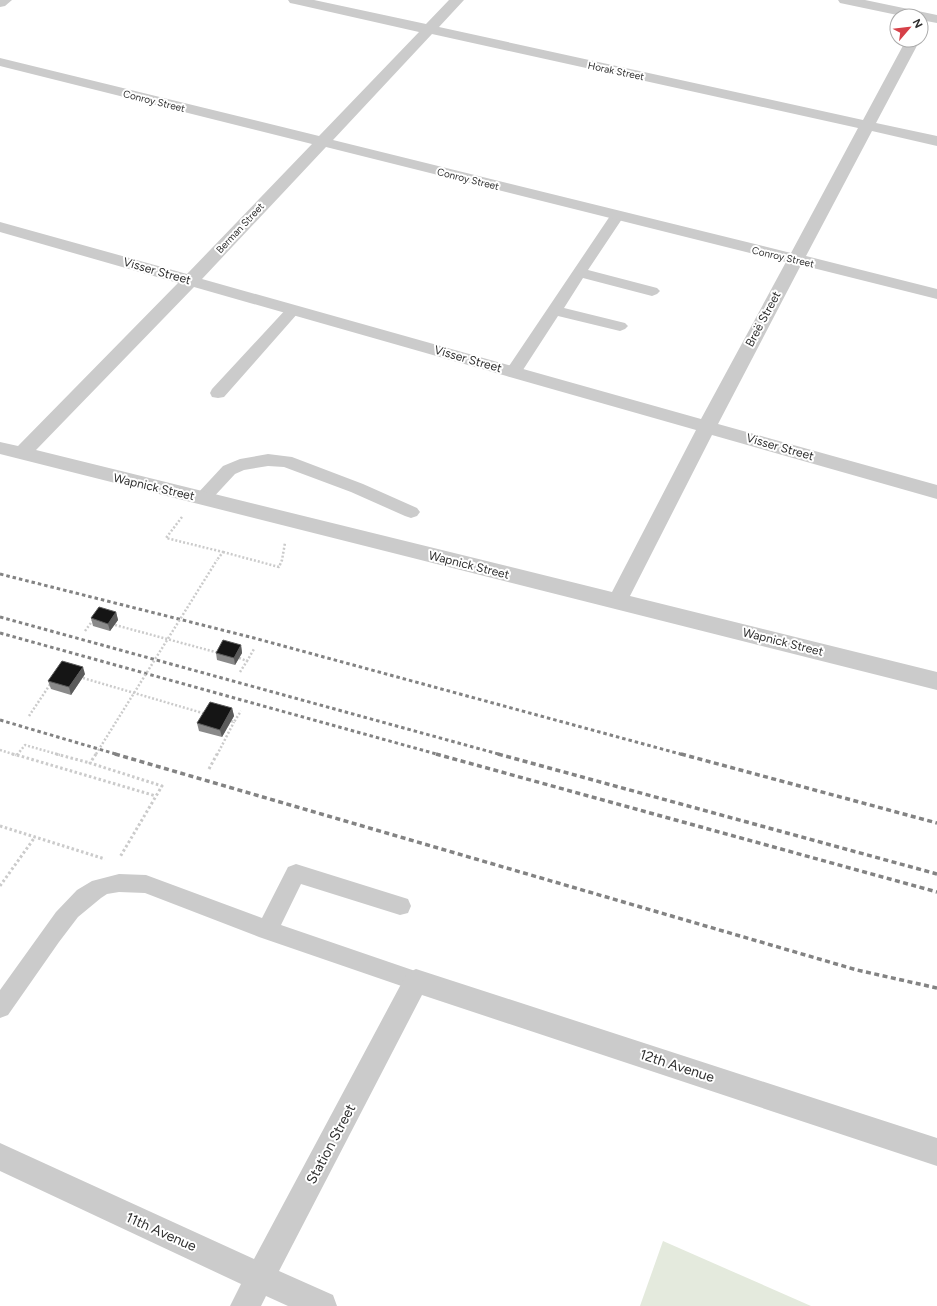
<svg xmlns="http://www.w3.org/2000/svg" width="937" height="1306" font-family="Figtree,sans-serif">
  <rect width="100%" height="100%" fill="#fff"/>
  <polygon fill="#e4eadd" points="663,1241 811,1306 640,1306"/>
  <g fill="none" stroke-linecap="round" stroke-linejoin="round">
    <g stroke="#cbcbcb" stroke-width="2.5" stroke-dasharray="2 2" stroke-linecap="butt">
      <polyline points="182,517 166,538 223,552 217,560"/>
      <polyline points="223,552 279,567 282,560 285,543"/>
      <polyline points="115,625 219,653"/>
      <polyline points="85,631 93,620"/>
      <polyline points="239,658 247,661 254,649"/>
      <polyline points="240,672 247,661"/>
      <polyline points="83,678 206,714"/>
      <polyline points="29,716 51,683"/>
      <polyline points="231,721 234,722 241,711"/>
      <polyline points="0,750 16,755"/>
      <polyline points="17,755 25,745 60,755"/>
      <polyline points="217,755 234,722"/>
    </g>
    <g stroke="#cbcbcb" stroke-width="3" stroke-dasharray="2.5 2.5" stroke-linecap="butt">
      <polyline points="12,754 17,755 18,754"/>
      <polyline points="56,754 90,763"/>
      <polyline points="96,754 90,763 162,786 120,857"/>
      <polyline points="17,755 156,796"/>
      <polyline points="209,769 217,754"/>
      <polyline points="0,826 105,859"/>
      <polyline points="0,886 35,837"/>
    </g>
    <g fill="#cbcbcb" fill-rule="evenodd">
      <polygon points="617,212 622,213 624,216 588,270 657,288 660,291 657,294 652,296 583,278 564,308 625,323 628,326 625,329 620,331 558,316 519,376 513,377 507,376 505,372 612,213"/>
      <polygon points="293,305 298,307 301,310 298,313 224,397 218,398 212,397 210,393 212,389 288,307"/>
      <polygon points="268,454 292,457 363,484 417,508 420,512 417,516 411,518 405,516 351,492 284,467 268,466 244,470 235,474 209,502 203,504 197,502 194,498 197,494 223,466 240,459"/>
      <polygon points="296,864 408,899 411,906 408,913 400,915 301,884 281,925 424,974 427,981 424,988 416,991 259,937 145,893 119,892 107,894 101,898 78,917 59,942 8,1015 0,1018 0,990 56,912 77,890 92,881 119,874 146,875 262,918 288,867"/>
    </g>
    <g fill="#cbcbcb" fill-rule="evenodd">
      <polygon points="0,0 12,0 5,6 0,7"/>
      <path d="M288,0H314L426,24L449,0H464L439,27L863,120L906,40H920L876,123L937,136V146L872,131L806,256L937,289V299L801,265L718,424L937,485V499L712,435L630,596L937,672V690L0,454V442L18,446L178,283L0,232V222L187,274L312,144L0,66V58L319,136L419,32L295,4L290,3ZM432,34L858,128L791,253L333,140ZM326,147L786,262L701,419L202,279ZM194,287L696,430L612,592L36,450Z"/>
      <polygon points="838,0 865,0 937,15 937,23 921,20 921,16 902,16 840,3"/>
      <polygon points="416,969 937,1138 937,1166 422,995 279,1271 333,1295 337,1306 288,1306 266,1296 261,1306 230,1306 241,1284 0,1171 0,1143 254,1259 407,973"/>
    </g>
    <g stroke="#838383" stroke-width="3" stroke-dasharray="3.5 3" stroke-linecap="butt">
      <polyline points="0,574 254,638 684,755"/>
      <polyline points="0,617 502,755"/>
      <polyline points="0,633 440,755"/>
      <polyline points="0,720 119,755"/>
    </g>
    <g stroke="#838383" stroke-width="3.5" stroke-dasharray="5 3.5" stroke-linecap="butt">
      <polyline points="115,754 857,970 937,988"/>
      <polyline points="436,754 937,892"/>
      <polyline points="498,754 937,874"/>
      <polyline points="681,754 937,823"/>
    </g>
    <polyline stroke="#cbcbcb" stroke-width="2.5" stroke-dasharray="2 2" stroke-linecap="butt" points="96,754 217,560"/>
  </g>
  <g fill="#8a8a8a">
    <polygon points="116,612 118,620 110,631 93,626 91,618"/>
    <polygon points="241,645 242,653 235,665 217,660 216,653"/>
    <polygon points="85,674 71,695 51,689 48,681"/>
    <polygon points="232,708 234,716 222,737 199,731 197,723"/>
  </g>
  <g fill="#5b5b5b">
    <polygon points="116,612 118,620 110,631 108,624"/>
    <polygon points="241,645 242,653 235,665 234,658"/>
    <polygon points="83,667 85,674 71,695 69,687"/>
    <polygon points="232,708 234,716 222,737 220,730"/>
  </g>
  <g fill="#151515" stroke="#5b5b5b">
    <polygon points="99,607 116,612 108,624 91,618"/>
    <polygon points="223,640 241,645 234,658 216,653"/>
    <polygon points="62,661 83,667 69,687 48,681"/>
    <polygon points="210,702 232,708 220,730 197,723"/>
  </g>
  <g text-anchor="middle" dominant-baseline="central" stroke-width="4" stroke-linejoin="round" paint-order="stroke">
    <g font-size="10" fill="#2e2e2e" stroke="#fff">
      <text transform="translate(616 71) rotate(12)">Horak Street</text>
      <text transform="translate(154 101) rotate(14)">Conroy Street</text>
      <text transform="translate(468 179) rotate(14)">Conroy Street</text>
      <text transform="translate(240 228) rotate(-47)">Berman Street</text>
      <text transform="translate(783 257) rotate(13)">Conroy Street</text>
    </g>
    <g font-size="12" fill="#2e2e2e" stroke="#fff">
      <text transform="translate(157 271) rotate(16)">Visser Street</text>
      <text transform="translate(763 319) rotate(-62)">Breë Street</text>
      <text transform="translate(468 359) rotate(16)">Visser Street</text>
      <text transform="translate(780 447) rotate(16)">Visser Street</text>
      <text transform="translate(154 487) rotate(13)">Wapnick Street</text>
      <text transform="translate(469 565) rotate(14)">Wapnick Street</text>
      <text transform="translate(783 642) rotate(14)">Wapnick Street</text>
    </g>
    <g font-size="14" fill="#2e2e2e" stroke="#fff">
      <text transform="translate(677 1066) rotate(18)">12th Avenue</text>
      <text transform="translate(331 1144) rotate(-62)">Station Street</text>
      <text transform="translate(161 1232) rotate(24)">11th Avenue</text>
    </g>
  </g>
  <g transform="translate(909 28) rotate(62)"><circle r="19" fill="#ffffff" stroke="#ababab"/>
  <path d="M0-3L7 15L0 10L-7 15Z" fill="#d64048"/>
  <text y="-6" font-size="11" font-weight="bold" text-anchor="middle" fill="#2e2e2e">N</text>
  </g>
</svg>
